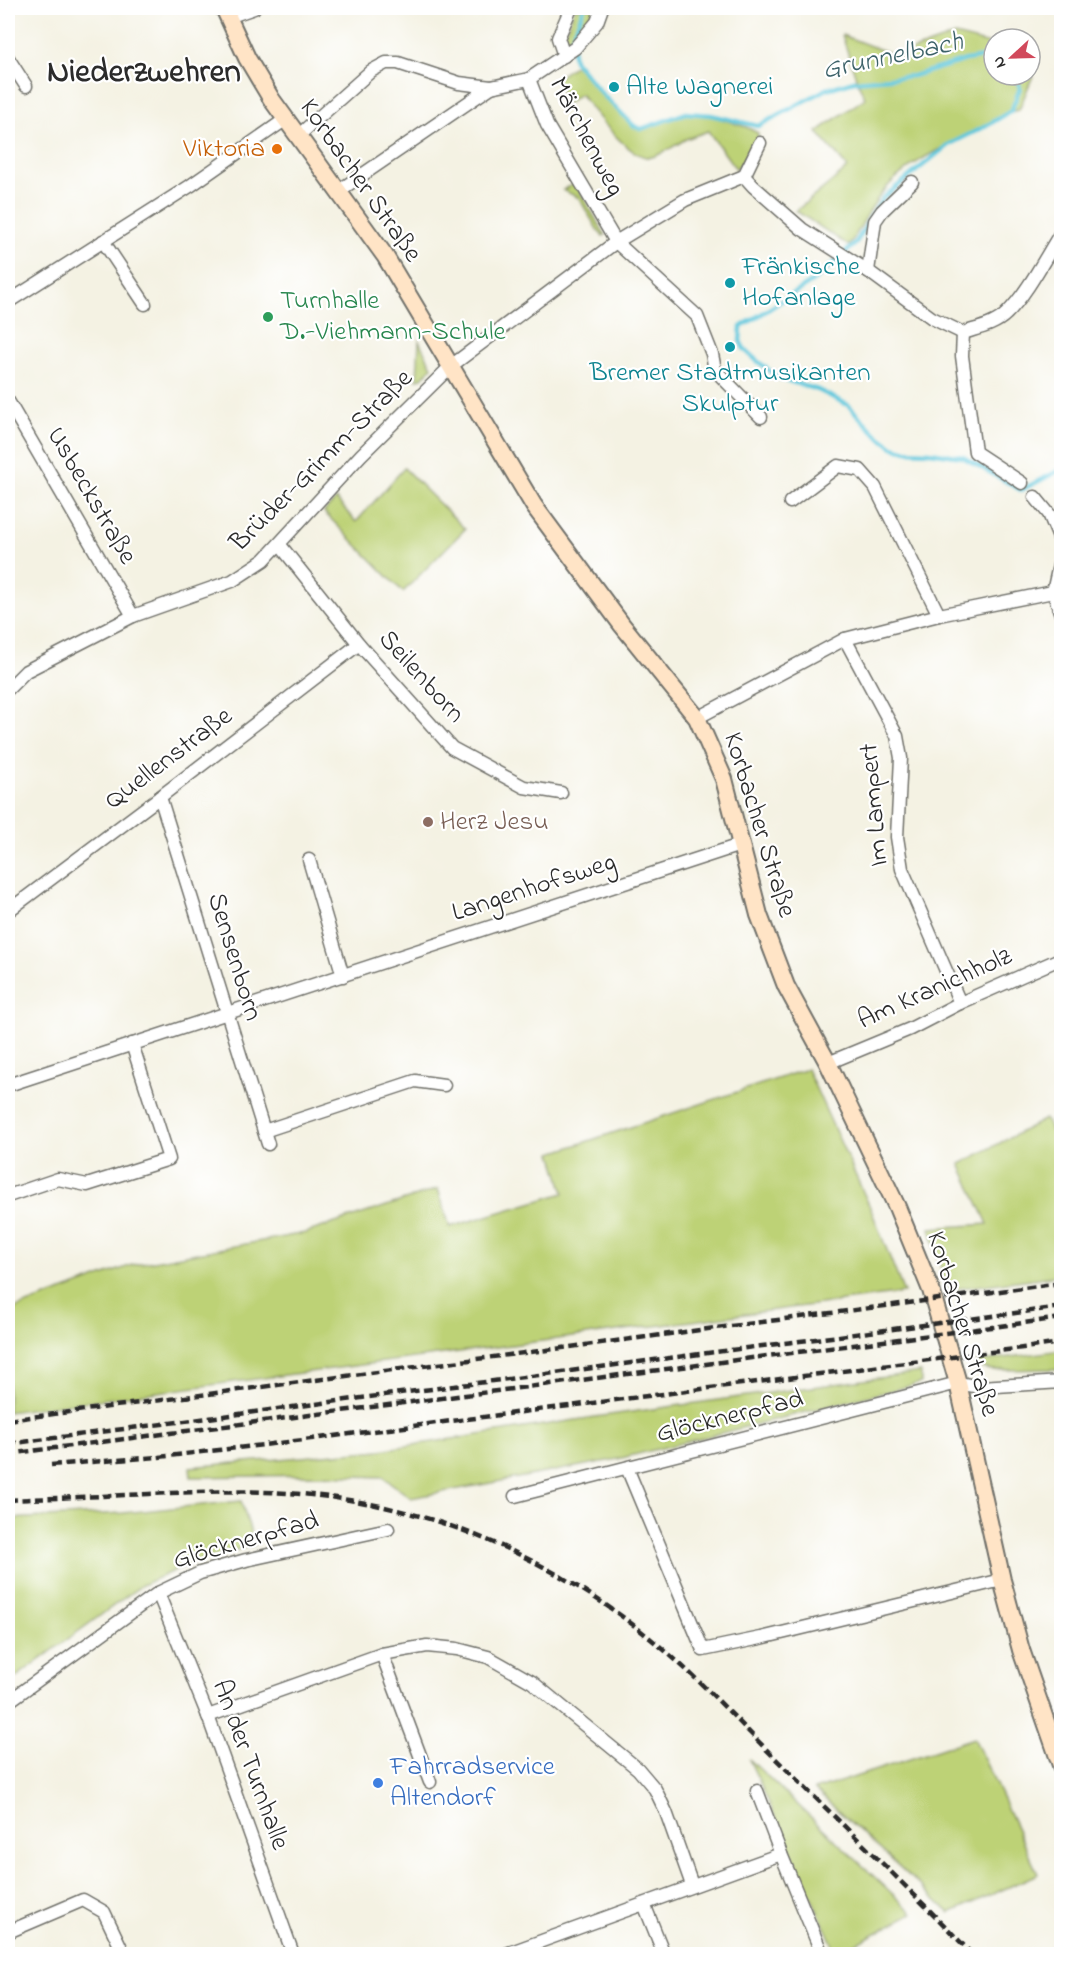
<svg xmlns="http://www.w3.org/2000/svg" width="1069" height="1962" font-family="'Indie Flower',sans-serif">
  <rect width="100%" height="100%" fill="#fff"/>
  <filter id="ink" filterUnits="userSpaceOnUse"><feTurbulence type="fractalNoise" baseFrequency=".0167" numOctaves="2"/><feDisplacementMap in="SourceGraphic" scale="12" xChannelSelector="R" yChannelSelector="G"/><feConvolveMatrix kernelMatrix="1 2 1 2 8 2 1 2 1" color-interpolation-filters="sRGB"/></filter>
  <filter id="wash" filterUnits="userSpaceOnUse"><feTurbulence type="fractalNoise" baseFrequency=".008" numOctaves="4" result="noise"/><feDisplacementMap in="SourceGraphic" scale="24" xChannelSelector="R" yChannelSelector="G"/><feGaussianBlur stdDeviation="1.35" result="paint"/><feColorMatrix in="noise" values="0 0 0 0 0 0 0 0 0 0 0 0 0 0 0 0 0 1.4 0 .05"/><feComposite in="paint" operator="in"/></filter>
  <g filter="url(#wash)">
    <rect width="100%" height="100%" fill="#f4f2e3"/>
    <g fill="#bdd276" stroke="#747e50" stroke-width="1.5">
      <polygon points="575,8 595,8 581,30 570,45 563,45 563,38"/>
      <path d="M842,35L897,56L955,35L994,45V75H1030V70L1034,73L1019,110C1004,111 994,122 981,129C946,146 906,162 881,194C869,210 860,229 849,246L796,211L848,168L817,132L865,98L857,81Z"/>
      <path d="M577,64L601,93L634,126L644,129L686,113L710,115L746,127L758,133L757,144L736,169L708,131C700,134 693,136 686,139C675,145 664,154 652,157C631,162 593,110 580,94L567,103L555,79Z"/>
      <polygon points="575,183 605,235 603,236 598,231 579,198 563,190"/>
      <polygon points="419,341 432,367 422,378 417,379"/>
      <polygon points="404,468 465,529 403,592 324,512 336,499 356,522"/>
      <polygon points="807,1069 870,1207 904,1293 8,1412 8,1311 132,1265 305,1233 438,1189 450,1227 564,1193 552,1153"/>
      <polygon points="1045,1119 1061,1149 1061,1275 947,1290 930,1228 988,1224 960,1164"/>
      <polygon points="1061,1350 1061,1369 992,1370 981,1368 975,1362"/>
      <polygon points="921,1372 921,1383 618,1459 411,1498 383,1477 316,1475 191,1477 190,1467 380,1450 595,1417"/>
      <polygon points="241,1501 255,1545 196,1561 142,1585 8,1683 8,1519 123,1513"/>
      <polygon points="974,1738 1038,1874 950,1913 815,1790"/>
      <polygon points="749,1759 913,1913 837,1954"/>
    </g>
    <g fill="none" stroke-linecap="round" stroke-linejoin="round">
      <g stroke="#5fc7dc" stroke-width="4.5">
        <polyline points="584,8 571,40 574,60 601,93 634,126 641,129 686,113 711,115 758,126 827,89 854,81 913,76 966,60 989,56 994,59"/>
        <polyline points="1016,75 1020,88 1011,111 986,126 948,145 883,198 855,244 816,279 741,327 740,341 744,349 756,360 779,378 818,390 848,405 878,436 893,447 907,451 930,452 963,457 1021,490 1062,469"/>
      </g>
    </g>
  </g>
  <g filter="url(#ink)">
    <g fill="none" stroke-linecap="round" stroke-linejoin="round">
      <g stroke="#71716b" stroke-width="15">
        <g id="street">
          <polyline points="228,17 254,8"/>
          <polyline points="564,56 558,38 571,8"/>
          <polyline points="8,58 26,86"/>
          <polyline points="529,79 547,125 616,242 697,316 712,354 715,370 761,417"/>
          <polyline points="298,136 371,71 386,63 398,63 459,83 491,87 529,79 575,48 597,22 602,8"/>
          <path d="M744,176L753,186L802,229L868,271L932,318L963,333C978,328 995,325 1006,314C1027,294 1046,256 1062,231"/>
          <polyline points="346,186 491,87"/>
          <polyline points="103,241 145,304"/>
          <polyline points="868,271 875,221 882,211 912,182"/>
          <polyline points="8,302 190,186 286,119"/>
          <polyline points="963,333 962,356 975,452 1022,483"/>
          <polyline points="8,401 133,616"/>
          <polyline points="1035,497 1049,514 1060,540 1060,561 1053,592 1062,617"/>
          <polyline points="280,545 359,644 452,748 524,787 561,793"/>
          <polyline points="939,615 1053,592"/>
          <polyline points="845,639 897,736 901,758 897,837 902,869 960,1003"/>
          <polyline points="8,689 26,671 133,616 232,581 264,560 361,455 451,366 616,242 685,200 744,176 760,143"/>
          <polyline points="697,718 845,639 939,615 875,487 860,470 838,466 790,502"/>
          <polyline points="160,797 268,1144"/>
          <polyline points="309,860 343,976"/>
          <polyline points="8,911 160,797 359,644"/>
          <polyline points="828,1063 910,1029 960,1003 1062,958"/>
          <polyline points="8,1085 740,845"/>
          <polyline points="264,1131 415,1081 444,1085"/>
          <polyline points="8,1196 58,1179 87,1185 169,1159 132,1044"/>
          <polyline points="627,1468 703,1650 761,1638 1002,1580"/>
          <polyline points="515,1496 958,1383 980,1387 1062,1382"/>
          <polyline points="158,1593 208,1716 293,1954"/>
          <polyline points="382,1654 430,1782"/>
          <polyline points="8,1702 158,1593 200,1573 246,1560 388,1529"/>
          <polyline points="208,1716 382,1654 427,1646 457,1649 488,1657 532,1682 638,1769 655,1789 666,1812 692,1885"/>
          <polyline points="757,1791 781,1854 822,1954"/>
          <polyline points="644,1904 664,1954"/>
          <polyline points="8,1932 83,1900 104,1912 124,1954"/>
          <polyline points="506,1954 781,1854"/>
        </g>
      </g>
      <g stroke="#71716b" stroke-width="20">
        <polyline id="secondary" points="224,8 247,58 272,100 385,256 534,506 622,625 697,718 724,779 759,915 786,986 828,1063 897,1207 931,1290 958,1383 1002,1580 1021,1650 1062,1768"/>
      </g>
      <use href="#street" stroke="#fff" stroke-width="12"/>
      <use href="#secondary" stroke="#ffe4c6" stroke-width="16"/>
      <g stroke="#2b2b2b" stroke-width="4.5" stroke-dasharray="9 4.5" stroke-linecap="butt">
        <polyline points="8,1420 1062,1283"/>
        <polyline points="8,1444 1062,1307"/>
        <polyline points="8,1454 1062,1318"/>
        <polyline points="51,1465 158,1457 264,1445 1062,1343"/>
        <path d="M8,1500C55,1498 102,1496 149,1494C212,1491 274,1489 336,1498C455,1515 565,1567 657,1644C703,1682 744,1728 787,1770C849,1831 912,1891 972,1954"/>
      </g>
    </g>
  </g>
  <g fill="#0f9aa8" stroke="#fff" stroke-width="2">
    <circle cx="614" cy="87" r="6"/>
    <circle cx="730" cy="283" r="6"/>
    <circle cx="730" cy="347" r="6"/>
  </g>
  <circle fill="#e8710a" stroke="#fff" stroke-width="2" cx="277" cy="149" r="6"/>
  <circle fill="#2e9e5b" stroke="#fff" stroke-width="2" cx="268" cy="317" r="6"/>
  <circle fill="#8d6e63" stroke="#fff" stroke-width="2" cx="428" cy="822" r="6"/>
  <circle fill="#3f7fe0" stroke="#fff" stroke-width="2" cx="378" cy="1783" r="6"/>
  <g text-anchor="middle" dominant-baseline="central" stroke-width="4.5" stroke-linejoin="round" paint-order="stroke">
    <g font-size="27" fill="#0d838f" stroke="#fff" text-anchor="start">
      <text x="626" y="87">Alte Wagnerei</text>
      <text x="742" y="267">Fränkische<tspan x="742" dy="31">Hofanlage</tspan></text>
      <text x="730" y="373" text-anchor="middle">Bremer Stadtmusikanten<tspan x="730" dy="31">Skulptur</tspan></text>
    </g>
    <g font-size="27" fill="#2b2b2b" stroke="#fff">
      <text transform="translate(586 137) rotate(62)">Märchenweg</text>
      <text transform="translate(360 181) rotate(55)">Korbacher Straße</text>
      <text transform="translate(322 461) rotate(-45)">Brüder-Grimm-Straße</text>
      <text transform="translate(91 496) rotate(60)">Usbeckstraße</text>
      <text transform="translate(421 677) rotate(48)">Seilenborn</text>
      <text transform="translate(169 759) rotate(-37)">Quellenstraße</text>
      <text transform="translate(875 805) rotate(-95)">Im Lampert</text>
      <text transform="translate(759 825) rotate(73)">Korbacher Straße</text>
      <text transform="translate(534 888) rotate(-18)">Langenhofsweg</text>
      <text transform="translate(234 957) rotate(73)">Sensenborn</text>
      <text transform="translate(935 989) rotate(-24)">Am Kranichholz</text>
      <text transform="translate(962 1324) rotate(73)">Korbacher Straße</text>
      <text transform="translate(730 1417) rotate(-14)">Glöcknerpfad</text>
      <text transform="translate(246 1541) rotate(-16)">Glöcknerpfad</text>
      <text transform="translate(250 1765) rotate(70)">An der Turnhalle</text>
    </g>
    <g font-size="27" fill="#c56008" stroke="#fff" text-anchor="end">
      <text x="265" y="149">Viktoria</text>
    </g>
    <g font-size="27" fill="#27864d" stroke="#fff" text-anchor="start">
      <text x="280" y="301">Turnhalle<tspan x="280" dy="31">D.-Viehmann-Schule</tspan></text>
    </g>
    <g font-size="27" fill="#785e54" stroke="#fff" text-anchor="start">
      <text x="440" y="822">Herz Jesu</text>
    </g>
    <g font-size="27" fill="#366cbe" stroke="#fff" text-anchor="start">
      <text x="390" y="1767">Fahrradservice<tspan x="390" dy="31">Altendorf</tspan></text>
    </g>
    <g font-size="28" font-style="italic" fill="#3d6269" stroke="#fff">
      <text transform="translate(893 57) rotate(-12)">Grunnelbach</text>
    </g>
    <g font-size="33" font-weight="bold" fill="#2b2b2b" stroke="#fff">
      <text x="144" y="73">Niederzwehren</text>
    </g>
  </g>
  <rect width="1069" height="1962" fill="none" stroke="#fff" stroke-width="30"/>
  <g transform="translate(1012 57) rotate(248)"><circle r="28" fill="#ffffff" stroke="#aaaaaa" stroke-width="1.5"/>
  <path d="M0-4.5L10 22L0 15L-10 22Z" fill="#d1495b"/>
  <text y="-9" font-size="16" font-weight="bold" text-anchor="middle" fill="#2b2b2b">N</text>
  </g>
</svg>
